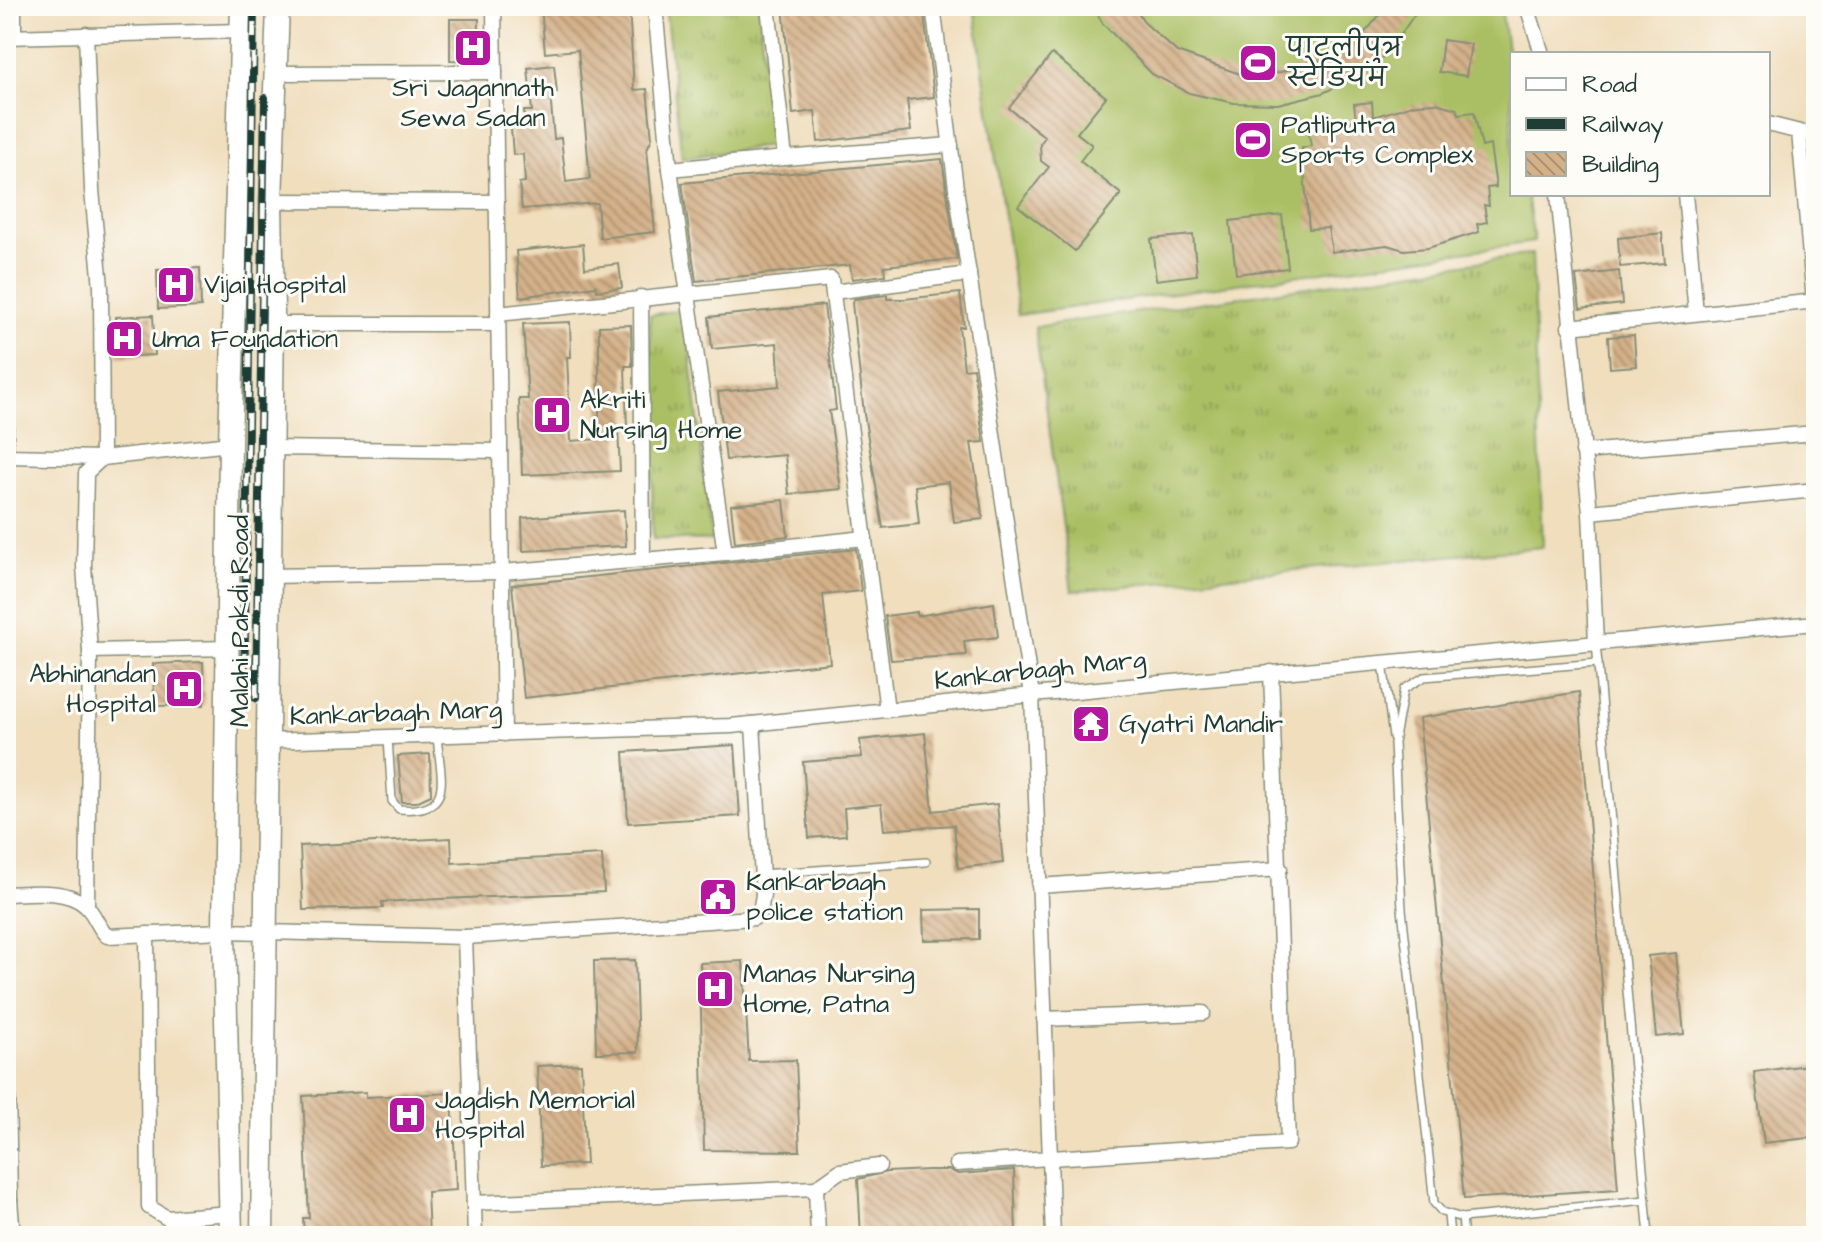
<svg xmlns="http://www.w3.org/2000/svg" width="1822" height="1242" font-family="'Architects Daughter','Playpen Sans Deva',sans-serif">
  <defs>
    <pattern id="grass-tufts" width="24" height="20" patternUnits="userSpaceOnUse" patternTransform="scale(2)"><rect width="24" height="20" fill="#aabf63"/><path d="M3 7l-1-3M5 7V3M7 7l1-3M15 17l-1-3M17 17v-4M19 17l1-3" fill="none" stroke="#8a9c52"/></pattern>
    <pattern id="building-back-hatch" width="6" height="6" patternUnits="userSpaceOnUse" patternTransform="scale(2)"><rect width="6" height="6" fill="#d4b189"/><path d="M-1 5l2 2M0 0l6 6M5-1l2 2" fill="none" stroke="#ab9171"/></pattern>
  </defs>
  <rect width="100%" height="100%" fill="#fdfcf7"/>
  <filter id="ink" filterUnits="userSpaceOnUse"><feTurbulence type="fractalNoise" baseFrequency=".0125" numOctaves="2"/><feDisplacementMap in="SourceGraphic" scale="16" xChannelSelector="R" yChannelSelector="G"/><feConvolveMatrix kernelMatrix="1 2 1 2 8 2 1 2 1" color-interpolation-filters="sRGB"/></filter>
  <filter id="wash" filterUnits="userSpaceOnUse"><feTurbulence type="fractalNoise" baseFrequency=".006" numOctaves="4" result="noise"/><feDisplacementMap in="SourceGraphic" scale="32" xChannelSelector="R" yChannelSelector="G"/><feGaussianBlur stdDeviation="1.8" result="paint"/><feColorMatrix in="noise" values="0 0 0 0 0 0 0 0 0 0 0 0 0 0 0 0 0 1.4 0 .05"/><feComposite in="paint" operator="in"/></filter>
  <g filter="url(#wash)">
    <rect width="100%" height="100%" fill="#f0debd"/>
    <g fill="url(#grass-tufts)" stroke="#647e4c" stroke-width="2">
      <polygon points="665,6 759,6 770,146 682,158"/>
      <polygon points="1532,254 1543,547 1072,591 1035,327"/>
      <polygon points="685,309 712,540 653,539 650,315"/>
    </g>
    <polygon fill="#aabf63" stroke="#647e4c" stroke-width="2" points="974,6 1501,6 1512,86 1512,194 1527,194 1534,242 1018,315"/>
    <g id="blocks">
      <g fill="url(#building-back-hatch)">
        <polygon points="541,6 629,6 634,90 647,89 652,138 647,149 655,232 600,238 597,203 522,209 519,183 525,182 523,154 513,155 511,128 525,127 524,111 532,111 528,68 554,65 557,93 550,93 554,139 561,138 566,182 590,179 578,50 545,53"/>
        <polygon points="783,6 923,6 934,97 907,100 911,131 818,142 815,111 793,114"/>
        <polygon points="1093,6 1134,6 1145,23 1177,52 1240,74 1274,74 1337,55 1363,35 1387,6 1420,6 1389,52 1360,75 1323,93 1278,104 1234,103 1189,93 1152,74 1103,24"/>
        <polygon points="450,19 479,19 478,61 450,60"/>
        <polygon points="1443,40 1471,44 1466,76 1439,72"/>
        <polygon points="1052,54 1106,97 1077,133 1092,145 1080,161 1121,194 1075,251 1018,206 1049,167 1041,161 1040,144 1045,137 1009,108"/>
        <polygon points="1372,102 1373,117 1416,104 1436,103 1457,109 1459,114 1474,112 1482,147 1490,145 1496,187 1487,188 1489,206 1484,205 1487,222 1477,224 1479,232 1428,248 1404,250 1387,245 1332,252 1328,228 1309,229 1302,148 1311,146 1307,125 1356,120 1354,104"/>
        <polygon points="942,159 957,259 884,266 885,275 852,279 850,265 696,281 682,183"/>
        <polygon points="1282,215 1288,268 1236,274 1230,221"/>
        <polygon points="1662,233 1665,263 1620,267 1618,238"/>
        <polygon points="1193,235 1197,275 1156,280 1151,239"/>
        <polygon points="583,244 585,268 619,264 622,288 597,291 596,286 520,297 516,251"/>
        <polygon points="200,268 201,307 158,309 157,270"/>
        <polygon points="1619,271 1622,304 1580,309 1576,276"/>
        <polygon points="960,293 964,327 959,327 964,369 973,368 984,442 971,443 983,519 954,522 949,482 915,486 919,524 883,528 864,414 852,303 854,299 887,295 887,299 904,299"/>
        <polygon points="824,305 836,410 829,411 841,489 789,494 785,455 726,460 718,392 780,386 777,343 712,349 709,317"/>
        <polygon points="153,315 155,355 118,357 116,317"/>
        <polygon points="570,322 571,357 567,357 571,441 599,439 599,326 631,325 632,366 625,366 627,428 618,428 620,471 522,475 519,399 528,399 523,324"/>
        <polygon points="1634,335 1636,366 1610,368 1608,337"/>
        <polygon points="784,500 788,536 735,542 731,505"/>
        <polygon points="624,510 626,546 523,551 522,518"/>
        <polygon points="856,549 861,591 823,595 830,663 524,698 512,585"/>
        <polygon points="994,603 998,637 964,641 966,655 891,660 885,616 917,612 917,616"/>
        <polygon points="203,662 204,705 154,706 153,664"/>
        <polygon points="1579,692 1618,1189 1464,1199 1419,718"/>
        <polygon points="925,733 933,811 997,804 1003,863 958,868 954,825 884,830 881,804 844,808 846,835 809,838 803,762 862,757 860,740"/>
        <polygon points="735,745 740,816 628,823 624,752"/>
        <polygon points="430,754 431,795 416,802 402,802 398,756"/>
        <polygon points="451,838 452,863 602,855 604,892 418,900 382,902 383,908 303,910 300,846"/>
        <polygon points="979,909 979,939 924,940 923,910"/>
        <polygon points="1676,953 1684,1034 1656,1037 1648,956"/>
        <polygon points="635,960 638,1052 596,1053 594,961"/>
        <polygon points="743,961 749,1061 796,1060 800,1151 704,1150 700,963"/>
        <polygon points="581,1064 586,1164 541,1166 537,1066"/>
        <polygon points="1816,1064 1816,1137 1764,1143 1754,1072"/>
        <polygon points="366,1092 366,1097 452,1093 456,1190 427,1192 429,1236 304,1236 303,1218 309,1218 303,1096"/>
        <polygon points="928,1170 949,1170 958,1174 1014,1170 1016,1234 861,1236 858,1179 887,1172"/>
      </g>
    </g>
  </g>
  <g filter="url(#ink)">
    <use href="#blocks" fill-opacity="0" stroke="#888e78" stroke-width="2"/>
    <g fill="none" stroke-linecap="round" stroke-linejoin="round">
      <g stroke="#888e78" stroke-width="10">
        <g id="service">
          <polyline points="1596,643 1649,1236"/>
          <polyline points="1383,663 1393,737"/>
          <polyline points="1598,663 1424,677 1404,689 1394,743 1402,909 1434,1203 1442,1212 1462,1218 1646,1200"/>
          <path d="M388,738L392,801L399,809C456,814 440,777 437,736"/>
          <polyline points="761,874 926,862"/>
          <polyline points="1448,1215 1450,1236"/>
          <polyline points="1462,1218 1464,1236"/>
        </g>
      </g>
      <g stroke="#888e78" stroke-width="17">
        <g id="minor">
          <polyline points="14,6 14,37"/>
          <polyline points="494,6 504,734"/>
          <polyline points="655,6 670,169 785,158 768,6"/>
          <polyline points="933,6 956,188 1032,695 1053,1236"/>
          <polyline points="1527,6 1542,54"/>
          <polyline points="86,34 92,190 101,287 102,458 86,473 84,566 90,651 87,907"/>
          <polyline points="6,37 242,31"/>
          <polyline points="278,73 495,72"/>
          <polyline points="1768,124 1816,136"/>
          <polyline points="1799,132 1814,301"/>
          <polyline points="785,158 951,145"/>
          <polyline points="1558,194 1590,512 1596,643"/>
          <polyline points="1685,194 1696,313"/>
          <polyline points="271,201 497,202"/>
          <polyline points="833,292 969,274"/>
          <polyline points="641,297 643,560"/>
          <polyline points="498,314 831,279 887,710"/>
          <polyline points="6,324 6,448"/>
          <polyline points="273,324 498,324"/>
          <polyline points="1569,327 1816,301"/>
          <polyline points="269,448 500,451"/>
          <polyline points="1583,452 1816,433"/>
          <polyline points="6,456 102,458 230,444"/>
          <polyline points="1590,512 1816,490"/>
          <polyline points="725,553 865,538"/>
          <polyline points="268,576 502,572 725,553 670,169"/>
          <polyline points="90,651 229,648"/>
          <polyline points="267,741 731,726 1032,695 1816,623"/>
          <polyline points="1039,886 1280,869"/>
          <path d="M6,894C30,893 67,888 86,906C95,914 98,928 107,936L224,931L465,937L754,918L760,912L763,895L753,724"/>
          <polyline points="147,934 149,1207 167,1218 230,1213"/>
          <polyline points="465,937 475,1236"/>
          <polyline points="6,980 10,1200"/>
          <polyline points="1044,1019 1203,1013"/>
          <polyline points="957,1164 1288,1143 1271,672"/>
          <polyline points="816,1188 818,1236"/>
          <polyline points="6,1200 10,1200 13,1236"/>
          <polyline points="474,1203 816,1188 840,1171 879,1166"/>
        </g>
      </g>
      <g stroke="#888e78" stroke-width="25">
        <g id="secondary">
          <polyline points="231,1236 224,931 230,444 242,6"/>
          <polyline points="262,1236 273,314 271,201 278,6"/>
        </g>
      </g>
      <use href="#service" stroke="#fff" stroke-width="7"/>
      <use href="#minor" stroke="#fff" stroke-width="14"/>
      <use href="#secondary" stroke="#fff" stroke-width="22"/>
      <g stroke="#1f3d34" stroke-width="8">
        <g id="rail">
          <polyline points="244,698 254,6"/>
          <polyline points="256,698 265,98"/>
        </g>
      </g>
      <use href="#rail" stroke="#fdfcf7" stroke-width="5" stroke-dasharray="15" stroke-linecap="butt"/>
    </g>
  </g>
  <defs>
    <g id="hospital-square" transform="scale(2)"><rect x="-9" y="-9" width="18" height="18" rx="4" fill="#b5179e" stroke="#fdfcf7"/><path d="M-5-5h3v3.5h4V-5h3V5h-3V1.5h-4V5h-3Z" fill="#fff"/></g>
    <g id="stadium-square" transform="scale(2)"><rect x="-9" y="-9" width="18" height="18" rx="4" fill="#b5179e" stroke="#fdfcf7"/><path d="M0-5a6.5 5 0 1 0 0 10a6.5 5 0 1 0 0-10ZM-3.5-1.8h7v3.6h-7Z" fill="#fff"/></g>
    <g id="temple-square" transform="scale(2)"><rect x="-9" y="-9" width="18" height="18" rx="4" fill="#b5179e" stroke="#fdfcf7"/><path d="M0-6L5-2H3V0L6.5 2.5H4V6H1.5V3h-3V6H-4V2.5H-6.5L-3 0V-2H-5Z" fill="#fff"/></g>
    <g id="civic-square" transform="scale(2)"><rect x="-9" y="-9" width="18" height="18" rx="4" fill="#b5179e" stroke="#fdfcf7"/><path d="M-.6-6.5H3V-4.5H.6V-3L4-1V1h2V6H-6V1h2V-1L-.6-3ZM-1.2 2.5V6h2.4V2.5Z" fill="#fff"/></g>
  </defs>
  <g fill-rule="evenodd">
    <use href="#hospital-square" x="473" y="48"/>
    <use href="#stadium-square" x="1258" y="63"/>
    <use href="#stadium-square" x="1253" y="140"/>
    <use href="#hospital-square" x="176" y="285"/>
    <use href="#hospital-square" x="124" y="339"/>
    <use href="#hospital-square" x="552" y="415"/>
    <use href="#hospital-square" x="184" y="689"/>
    <use href="#temple-square" x="1091" y="724"/>
    <use href="#civic-square" x="718" y="897"/>
    <use href="#hospital-square" x="715" y="989"/>
    <use href="#hospital-square" x="407" y="1115"/>
  </g>
  <g text-anchor="middle" dominant-baseline="central" stroke-width="6" stroke-linejoin="round" paint-order="stroke">
    <g font-size="26" fill="#1f3d34" stroke="#fdfcf7" text-anchor="start">
      <text x="1286" y="48">पाटलीपुत्र<tspan x="1286" dy="30">स्टेडियम</tspan></text>
      <text x="473" y="88" text-anchor="middle">Sri Jagannath<tspan x="473" dy="30">Sewa Sadan</tspan></text>
      <text x="1281" y="125">Patliputra<tspan x="1281" dy="30">Sports Complex</tspan></text>
      <text x="204" y="285">Vijai Hospital</text>
      <text x="152" y="339">Uma Foundation</text>
      <text x="580" y="400">Akriti<tspan x="580" dy="30">Nursing Home</tspan></text>
      <text x="156" y="674" text-anchor="end">Abhinandan<tspan x="156" dy="30">Hospital</tspan></text>
      <text x="1119" y="724">Gyatri Mandir</text>
      <text x="746" y="882">Kankarbagh<tspan x="746" dy="30">police station</tspan></text>
      <text x="743" y="974">Manas Nursing<tspan x="743" dy="30">Home, Patna</tspan></text>
      <text x="435" y="1100">Jagdish Memorial<tspan x="435" dy="30">Hospital</tspan></text>
    </g>
    <g font-size="26" fill="#1f3d34" stroke="#fdfcf7">
      <text transform="translate(240 621) rotate(-90)">Malahi Pakdi Road</text>
      <text transform="translate(1040 670) rotate(-6)">Kankarbagh Marg</text>
      <text transform="translate(396 713) rotate(-2)">Kankarbagh Marg</text>
    </g>
  </g>
  <rect width="1822" height="1242" fill="none" stroke="#fdfcf7" stroke-width="32"/>
  <rect x="1510" y="52" width="260" height="144" fill="#fdfcf7" stroke="#a4b0a9" stroke-width="2"/>
  <rect x="1526" y="78" width="40" height="12" fill="#ffffff" stroke="#a4b0a9" stroke-width="2"/>
  <text x="1582" y="92" font-size="24" fill="#1f3d34">Road</text>
  <rect x="1526" y="118" width="40" height="12" fill="#1f3d34" stroke="#a4b0a9" stroke-width="2"/>
  <text x="1582" y="132" font-size="24" fill="#1f3d34">Railway</text>
  <rect x="1526" y="152" width="40" height="24" fill="url(#building-back-hatch)" stroke="#a4b0a9" stroke-width="2"/>
  <text x="1582" y="172" font-size="24" fill="#1f3d34">Building</text>
</svg>
